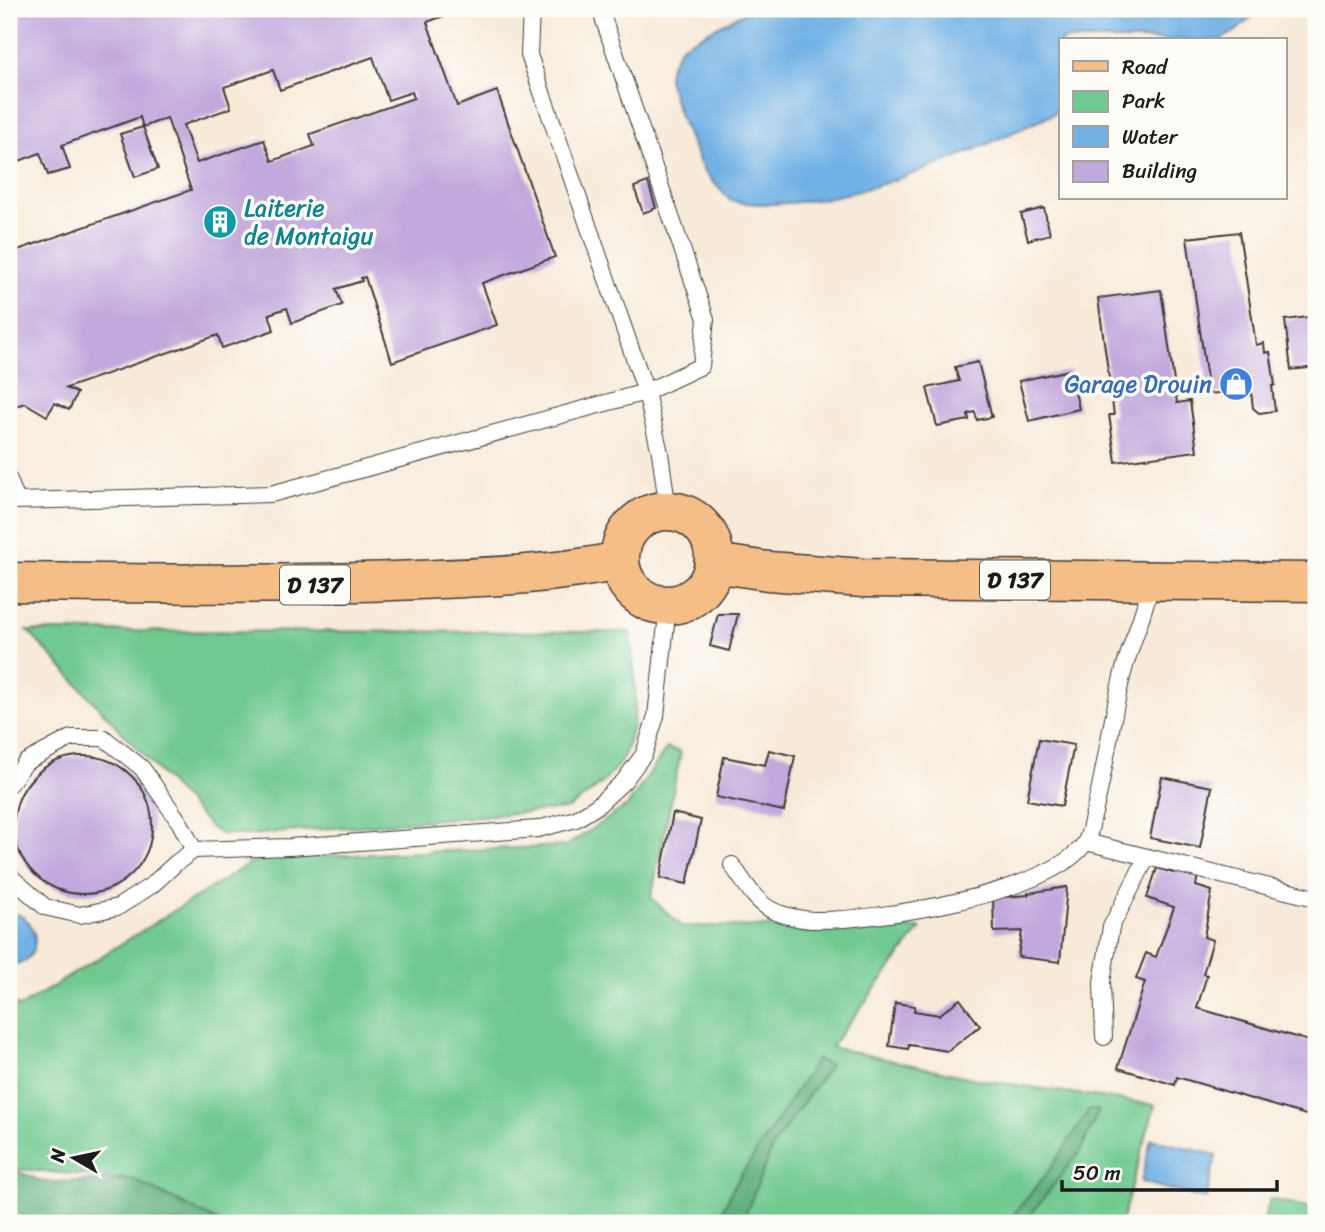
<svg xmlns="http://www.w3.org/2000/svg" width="1325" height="1232" font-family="Sriracha,sans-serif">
  <rect width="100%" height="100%" fill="#fdfcf7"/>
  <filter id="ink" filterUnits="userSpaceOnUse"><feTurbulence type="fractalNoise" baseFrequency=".0143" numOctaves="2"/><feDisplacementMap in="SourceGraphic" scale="14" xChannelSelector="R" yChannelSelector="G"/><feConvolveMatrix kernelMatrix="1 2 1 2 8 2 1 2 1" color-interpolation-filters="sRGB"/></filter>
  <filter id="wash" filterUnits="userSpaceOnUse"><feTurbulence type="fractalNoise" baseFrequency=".00686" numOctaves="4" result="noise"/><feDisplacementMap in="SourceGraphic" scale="28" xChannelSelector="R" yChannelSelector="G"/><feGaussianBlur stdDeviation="1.57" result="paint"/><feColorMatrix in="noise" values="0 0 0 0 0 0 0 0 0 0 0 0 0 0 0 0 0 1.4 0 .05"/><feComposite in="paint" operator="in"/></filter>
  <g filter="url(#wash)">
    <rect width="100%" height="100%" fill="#f8ead9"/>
    <g fill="#70c98f" stroke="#467256" stroke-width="2">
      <path d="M28,631L630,632C635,672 641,720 623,757C611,780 587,795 567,809L249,835L221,834L212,829Z"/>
      <polygon points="667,748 681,752 651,898 682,926 921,928 831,1047 981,1080 1155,1105 1121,1223 221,1223 134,1180 9,1168 9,1002 20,1007 257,859 566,846 628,805"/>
      <polygon points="1270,1199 1316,1209 1316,1223 1263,1223"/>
    </g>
    <g fill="#5cad7a" stroke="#3c644b" stroke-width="2">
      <polygon points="817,1059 830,1065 773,1146 742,1223 717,1223 734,1186"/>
      <polygon points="1089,1110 1099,1110 1081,1150 1024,1223 1007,1223 1051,1168"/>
      <polygon points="9,1168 44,1182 134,1180 221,1223 9,1223"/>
    </g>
    <g fill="#71b1e5" stroke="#466680" stroke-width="2">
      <path d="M751,9H1261L1236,31L1220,40H1061V110C972,153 831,219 731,201L704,172L679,115L668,79L669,68L681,46Z"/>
      <path d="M9,913C33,913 44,944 26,960C22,963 15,964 9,966Z"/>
      <polygon points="1151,1139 1216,1155 1206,1199 1141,1182"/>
    </g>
    <g id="blocks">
      <g fill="#c2a9dd" fill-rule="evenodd">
        <path d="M9,9H463L427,22L457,106L497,91L555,257L482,283L497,325L392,362L365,277L361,278L362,281L336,289L342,305L292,323L287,308L269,314L274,330L222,348L218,335L66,388L77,393L69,410L55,403L47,416L25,403L9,408V253L191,190L167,118L143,127L140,117L62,145L70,169L48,175L40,153L9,165ZM373,57L388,100L412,92L414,98L310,134L314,146L272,161L264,140L197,163L183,125L231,108L224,87L273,70L280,90Z"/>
        <polygon points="143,127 158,169 135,177 120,134"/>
        <polygon points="648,182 656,208 643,213 634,187"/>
        <polygon points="1044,208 1050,234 1028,240 1021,214"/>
        <polygon points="1239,232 1256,345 1264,343 1265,353 1270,352 1275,385 1272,386 1275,411 1259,413 1253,408 1251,390 1209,394 1187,238"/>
        <polygon points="1161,290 1177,403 1190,401 1197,451 1116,462 1109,415 1114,415 1098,298"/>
        <polygon points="1316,316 1316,367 1291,370 1285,320"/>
        <polygon points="978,362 992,417 977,420 975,412 968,414 969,420 937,426 927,388 959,381 955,367"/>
        <polygon points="1070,370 1079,409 1029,421 1019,381"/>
        <polygon points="718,614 738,614 729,651 710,646"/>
        <polygon points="1039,739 1074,745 1062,806 1027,800"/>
        <polygon points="769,750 795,756 784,811 716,797 724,757 765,765"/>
        <circle cx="83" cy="825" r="69"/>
        <polygon points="1162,777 1212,787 1200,848 1150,838"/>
        <polygon points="673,813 701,820 687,884 660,878"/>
        <polygon points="1174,867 1198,874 1196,886 1212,891 1204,937 1213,940 1203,974 1207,975 1197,1008 1316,1043 1316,1118 1177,1077 1175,1085 1118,1068 1145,982 1136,979 1146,953 1156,957 1174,907 1147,898 1157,868 1173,873"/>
        <polygon points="1067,887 1060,962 1018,957 1022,931 994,932 993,898 1028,895 1028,893"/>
        <polygon points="960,999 980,1026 948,1051 909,1045 908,1049 889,1046 895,1003 915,1006 914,1011 939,1015"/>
      </g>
    </g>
  </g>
  <g filter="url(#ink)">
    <use href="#blocks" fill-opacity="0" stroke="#3d3b38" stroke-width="2"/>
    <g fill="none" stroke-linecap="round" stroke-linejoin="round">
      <g stroke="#3d3b38" stroke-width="18">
        <g id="lane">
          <polyline points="531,9 529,55 646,392 660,453 668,510"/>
          <polyline points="9,480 17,501 271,494 646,392 701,366 706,319 600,9"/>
          <polyline points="9,784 26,762 71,738 104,738 142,768 180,823 194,850"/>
          <polyline points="1086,842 1315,898"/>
          <path d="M732,865C743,880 756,904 774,911C785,916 803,920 815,920C875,921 1050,894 1085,843C1090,836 1091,822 1094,813C1106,767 1111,719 1123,673C1131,642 1145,613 1151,582"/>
          <polyline points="9,873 12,878 45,907 80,915 118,907 152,885 176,863 194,850 290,847 538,829 576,819 597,806 624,781 644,754 656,716 668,606"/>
          <polyline points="1104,1037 1102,982 1111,927 1147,857"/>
        </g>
      </g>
      <g stroke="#3d3b38" stroke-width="41">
        <g id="primary">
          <circle cx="667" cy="558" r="47"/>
          <polyline points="714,563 768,571 863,578 1316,582"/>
          <path d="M9,582C145,583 282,586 418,580C485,577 553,575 619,561"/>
        </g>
      </g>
      <use href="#lane" stroke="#fff" stroke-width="16"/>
      <use href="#primary" stroke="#f6be87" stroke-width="38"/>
    </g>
  </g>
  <defs>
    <g id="building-disc" transform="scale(1.75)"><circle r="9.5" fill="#0f9aa8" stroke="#fdfcf7"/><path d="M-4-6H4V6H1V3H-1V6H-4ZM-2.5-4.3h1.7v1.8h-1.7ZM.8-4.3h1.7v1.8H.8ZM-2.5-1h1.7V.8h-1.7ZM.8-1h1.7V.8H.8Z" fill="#fff"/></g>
    <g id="shop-disc" transform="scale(1.75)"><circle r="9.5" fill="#3f7fe0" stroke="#fdfcf7"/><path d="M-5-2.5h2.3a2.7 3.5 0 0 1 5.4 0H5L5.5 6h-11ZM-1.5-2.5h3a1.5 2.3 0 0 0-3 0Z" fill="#fff"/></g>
  </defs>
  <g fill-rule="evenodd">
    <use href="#building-disc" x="220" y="222"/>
    <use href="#shop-disc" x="1236" y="384"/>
  </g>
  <g text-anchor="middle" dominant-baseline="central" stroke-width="7" stroke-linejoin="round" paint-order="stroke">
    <g fill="#fdfcf7" stroke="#605f5e" stroke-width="2">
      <rect x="980" y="560.5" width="70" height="39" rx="5"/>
      <rect x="280" y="565.5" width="70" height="39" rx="5"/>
    </g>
    <g font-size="23" font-weight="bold" fill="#1c1c1c">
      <text x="1015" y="580">D 137</text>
      <text x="315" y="585">D 137</text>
    </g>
    <g font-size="24" fill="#0d838f" stroke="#fdfcf7" text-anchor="start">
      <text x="244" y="208">Laiterie<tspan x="244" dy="28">de Montaigu</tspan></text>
    </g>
    <g font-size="24" fill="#366cbe" stroke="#fdfcf7" text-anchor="end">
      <text x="1212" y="384">Garage Drouin</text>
    </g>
  </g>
  <rect width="1325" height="1232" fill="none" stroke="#fdfcf7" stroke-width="35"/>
  <rect x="1059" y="38" width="228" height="161" fill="#fdfcf7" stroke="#a3a29f" stroke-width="2"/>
  <rect x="1073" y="61" width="35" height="10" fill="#f6be87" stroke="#a3a29f" stroke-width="2"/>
  <text x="1122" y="74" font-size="21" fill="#1c1c1c">Road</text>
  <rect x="1073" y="91" width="35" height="21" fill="#70c98f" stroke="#a3a29f" stroke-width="2"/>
  <text x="1122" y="108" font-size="21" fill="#1c1c1c">Park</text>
  <rect x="1073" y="126" width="35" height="21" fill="#71b1e5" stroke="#a3a29f" stroke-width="2"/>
  <text x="1122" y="144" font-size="21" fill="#1c1c1c">Water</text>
  <rect x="1073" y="161" width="35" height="21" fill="#c2a9dd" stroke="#a3a29f" stroke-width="2"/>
  <text x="1122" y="178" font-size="21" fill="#1c1c1c">Building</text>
  <g transform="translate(74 1158) rotate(279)" stroke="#fdfcf7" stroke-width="5" paint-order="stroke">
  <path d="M0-5L12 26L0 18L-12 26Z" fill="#1c1c1c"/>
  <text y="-10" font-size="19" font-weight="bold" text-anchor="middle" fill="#1c1c1c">N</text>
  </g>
  <path d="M1062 1180v10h215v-10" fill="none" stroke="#1c1c1c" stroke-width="3.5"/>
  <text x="1073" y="1180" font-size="21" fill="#1c1c1c" stroke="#fdfcf7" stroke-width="5" paint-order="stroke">50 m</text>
</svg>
